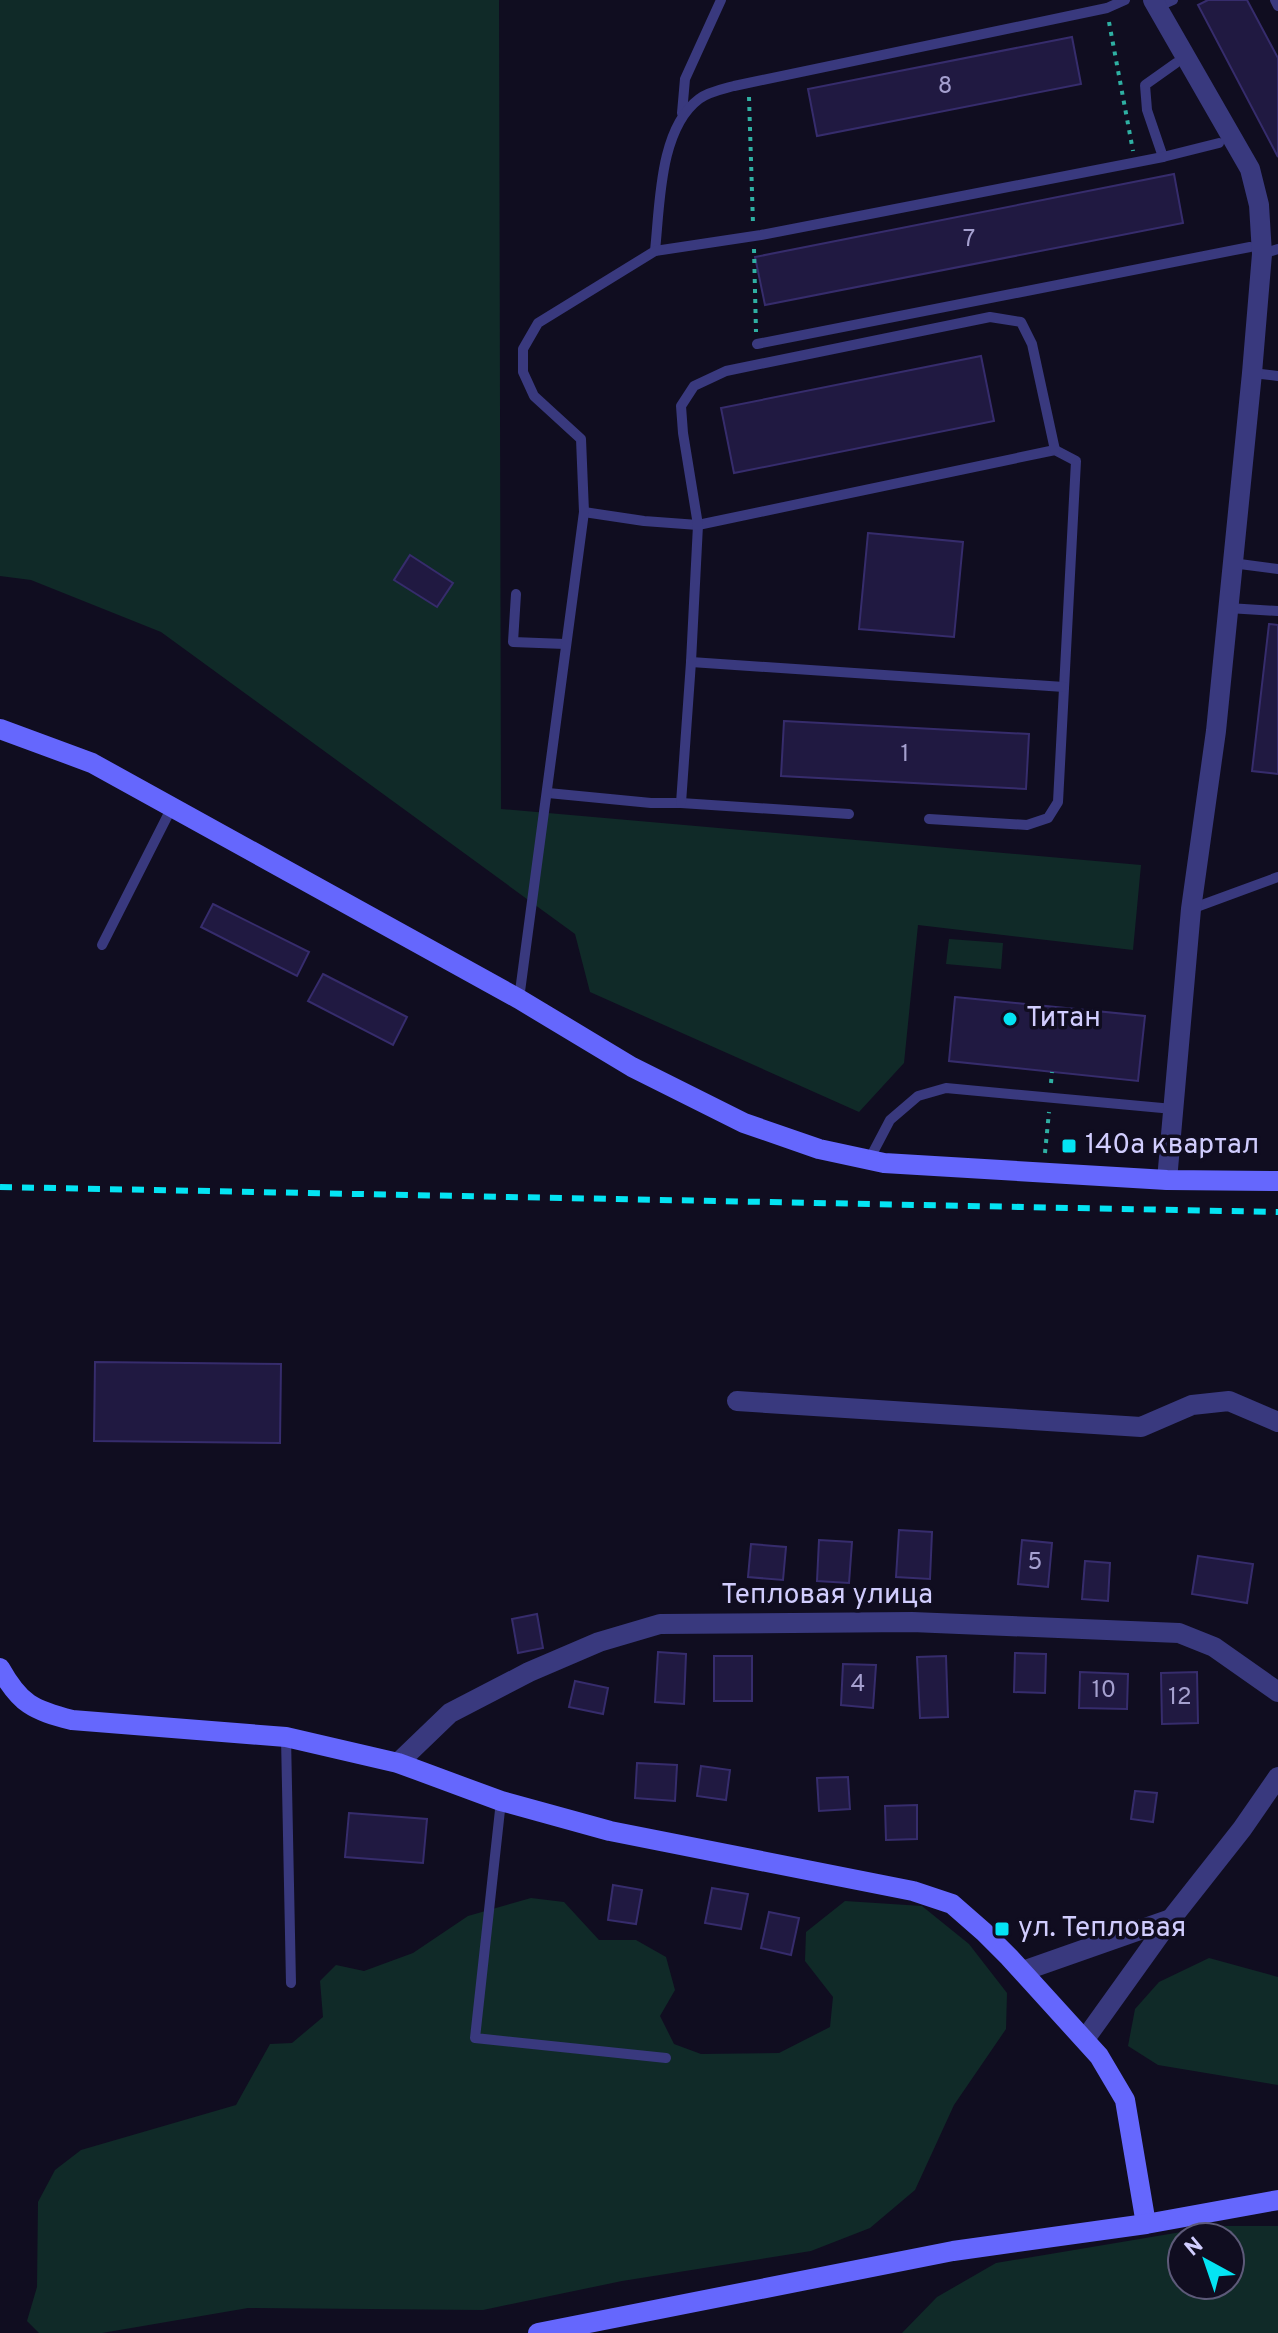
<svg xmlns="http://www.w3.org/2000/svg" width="1278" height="2333" font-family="Overpass,sans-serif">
  <rect width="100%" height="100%" fill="#100d20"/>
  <g fill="#102a28" fill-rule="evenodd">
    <polygon points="0,0 499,0 501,809 1141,865 1133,950 918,925 904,1063 859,1112 590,992 575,934 161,632 31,580 0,576"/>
    <polygon points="949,939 1003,943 1001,969 946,964"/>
    <polygon points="531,1898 564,1902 599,1940 636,1940 666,1957 675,1990 660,2016 674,2044 701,2054 779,2053 830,2027 833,1997 805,1961 806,1932 845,1901 922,1906 969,1944 1007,1993 1006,2029 954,2105 915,2190 870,2228 811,2251 622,2281 483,2310 248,2308 102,2333 39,2333 27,2321 37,2287 38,2202 55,2170 81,2150 236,2105 270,2044 292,2043 323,2017 320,1981 336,1965 364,1971 413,1953 468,1916"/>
    <polygon points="1209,1958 1278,1977 1278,2085 1158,2065 1128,2046 1135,2009 1159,1982"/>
    <path d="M1217,2226H1278V2333H902L937,2297L996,2263ZM1182,2237H1230V2285H1182Z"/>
  </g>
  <g fill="#201941" stroke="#362c6c" stroke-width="2">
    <polygon points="1208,0 1247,0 1278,58 1278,157 1198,5"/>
    <polygon points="1072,37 1081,84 817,136 808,89"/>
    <polygon points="1174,174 1183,223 765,305 755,257"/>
    <polygon points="981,356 994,421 734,473 721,408"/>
    <polygon points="868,533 963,542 954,637 859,629"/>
    <polygon points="410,555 453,583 437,607 394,580"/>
    <polygon points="1269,624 1278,625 1278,774 1252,771"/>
    <polygon points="784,721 1029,734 1026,789 781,776"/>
    <polygon points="213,904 309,952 297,976 201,927"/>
    <polygon points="323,974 407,1017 393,1045 308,1001"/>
    <polygon points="955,997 1145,1016 1138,1081 949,1061"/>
    <polygon points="95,1362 281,1364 280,1443 94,1441"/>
    <polygon points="899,1530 932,1532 930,1579 896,1577"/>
    <polygon points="819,1540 852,1542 849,1583 817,1581"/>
    <polygon points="1022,1540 1052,1543 1048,1587 1018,1584"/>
    <polygon points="751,1544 786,1547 783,1580 748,1577"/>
    <polygon points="1198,1556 1253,1564 1247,1603 1192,1594"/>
    <polygon points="1085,1561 1110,1563 1108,1601 1082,1599"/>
    <polygon points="537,1614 543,1648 518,1653 512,1619"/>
    <polygon points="658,1652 686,1654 684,1704 655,1702"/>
    <polygon points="1015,1653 1046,1654 1045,1693 1014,1692"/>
    <rect x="714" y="1656" width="38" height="45"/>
    <polygon points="946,1656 948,1717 920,1718 917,1657"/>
    <polygon points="843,1664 876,1665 873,1708 841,1705"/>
    <polygon points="1080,1672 1128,1674 1127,1709 1079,1708"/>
    <polygon points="1197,1672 1198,1723 1162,1724 1161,1673"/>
    <polygon points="575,1681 608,1688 603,1714 569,1707"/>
    <polygon points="637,1763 677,1765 675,1801 635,1798"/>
    <polygon points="701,1766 730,1770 726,1800 697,1796"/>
    <polygon points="848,1777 850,1809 819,1811 817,1778"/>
    <polygon points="1135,1791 1157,1793 1153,1822 1131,1819"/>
    <polygon points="917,1805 917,1839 886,1840 885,1806"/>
    <polygon points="349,1813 427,1819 423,1863 345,1857"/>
    <polygon points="613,1885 642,1890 636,1924 608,1920"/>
    <polygon points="712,1888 748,1894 741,1929 705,1923"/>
    <polygon points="769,1912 799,1918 791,1955 761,1948"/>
  </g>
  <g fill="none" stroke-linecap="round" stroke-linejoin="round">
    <g stroke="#2fb0a3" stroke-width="4" stroke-dasharray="4 6" stroke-linecap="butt">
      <polyline points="1109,22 1133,151"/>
      <polyline points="749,97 753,224"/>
      <polyline points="754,249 756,332"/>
      <polyline points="1051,1083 1052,1072"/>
      <polyline points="1045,1153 1049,1112"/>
    </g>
    <g stroke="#39397e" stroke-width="10">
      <polyline points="1275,0 1278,6"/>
      <polyline points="1157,7 1173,0"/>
      <polyline points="682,113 685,79 721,0"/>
      <polyline points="1163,157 1147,110 1145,85 1176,63"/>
      <path d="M655,251C660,205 659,129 699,99C708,92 723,89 734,86L1107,8L1125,0"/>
      <polyline points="1262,254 1278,249"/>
      <polyline points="757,344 1250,247"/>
      <polyline points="1252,373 1278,376"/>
      <polyline points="584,512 644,521 698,525 1055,450 1076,461 1058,802 1048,818 1027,825 929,819"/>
      <polyline points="1232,563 1278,569"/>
      <polyline points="516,594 513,642 565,644"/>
      <polyline points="1228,608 1278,611"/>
      <polyline points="691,662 1064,687"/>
      <polyline points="548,793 651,803 681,803 849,814"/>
      <polyline points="681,803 691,662 698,525 683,433 681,406 694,386 726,371 990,317 1021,322 1032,344 1055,450"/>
      <polyline points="1191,909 1278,877"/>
      <polyline points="102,945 172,807"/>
      <polyline points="519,999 584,512 581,439 534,396 523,372 523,349 538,323 655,251 761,235 880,212 1163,157 1219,143"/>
      <polyline points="869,1160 890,1120 918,1096 946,1088 1173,1109"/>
      <polyline points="286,1737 291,1983"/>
      <polyline points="501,1801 475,2038 666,2058"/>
    </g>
    <g stroke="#39397e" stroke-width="20">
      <polyline points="1153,0 1250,169 1259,205 1262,254 1252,373 1216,731 1191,909 1167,1180"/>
      <polyline points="737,1401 1141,1427 1192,1405 1229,1401 1278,1422"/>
      <polyline points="398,1763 450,1713 529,1672 599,1642 660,1624 912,1622 1179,1633 1214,1647 1278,1692"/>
      <polyline points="1023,1971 1171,1919"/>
      <polyline points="1085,2039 1171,1919 1242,1829 1278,1777"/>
    </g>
    <g stroke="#6567fd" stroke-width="20">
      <polyline points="0,729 92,763 519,999 632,1067 744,1123 819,1149 884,1163 1167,1180 1278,1181"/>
      <path d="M0,1668C20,1704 33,1710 72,1720L286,1737L398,1763L501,1801L610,1831L913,1891L952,1904L984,1932L1009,1957L1099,2056L1125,2100L1146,2224"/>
      <polyline points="538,2333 953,2251 1146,2224 1278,2200"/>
    </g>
    <polyline stroke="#04e4f3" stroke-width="6" stroke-dasharray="12 10" stroke-linecap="butt" points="0,1187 1278,1212"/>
  </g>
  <g fill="#04e4f3" stroke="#100d20" stroke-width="3">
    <circle cx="1010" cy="1019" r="8"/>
    <rect x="1061" y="1138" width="16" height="16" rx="4"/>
    <rect x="994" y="1921" width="16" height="16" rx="4"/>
  </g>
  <g text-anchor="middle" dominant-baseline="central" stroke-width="7" stroke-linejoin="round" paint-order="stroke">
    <g font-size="24" fill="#a5a0cf">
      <text x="945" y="87">8</text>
      <text x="969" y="240">7</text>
      <text x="905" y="755">1</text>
      <text x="1035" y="1563">5</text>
      <text x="858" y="1685">4</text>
      <text x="1104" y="1691">10</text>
      <text x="1180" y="1698">12</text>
    </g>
    <g font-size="28" fill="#d1cdfe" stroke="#100d20" text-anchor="start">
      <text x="1026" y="1019">Титан</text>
      <text x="1085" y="1146">140а квартал</text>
      <text x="1018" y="1929">ул. Тепловая</text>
    </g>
    <g font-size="28" fill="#d1cdfe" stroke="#100d20">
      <text x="827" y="1596">Тепловая улица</text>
    </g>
  </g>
  <g transform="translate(1206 2261) rotate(320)"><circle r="38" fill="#100d20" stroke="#5d5a79" stroke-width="2"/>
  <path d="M0-6L14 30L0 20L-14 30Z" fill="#04e4f3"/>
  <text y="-12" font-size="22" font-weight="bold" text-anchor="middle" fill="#d1cdfe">N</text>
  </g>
</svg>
